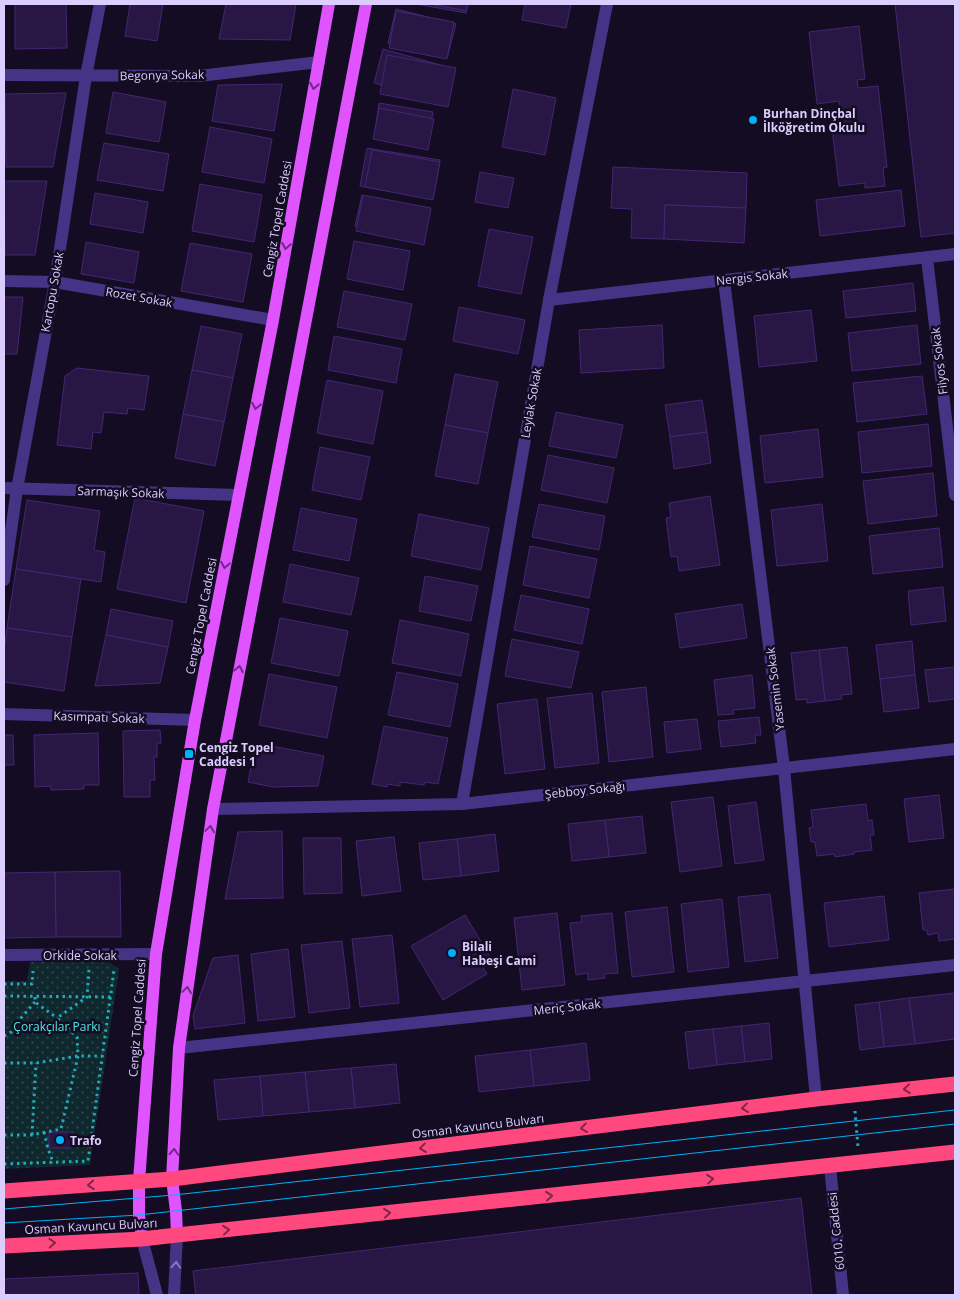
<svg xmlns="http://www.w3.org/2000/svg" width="959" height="1299" font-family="'Open Sans',sans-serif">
  <defs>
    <pattern id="park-dots" width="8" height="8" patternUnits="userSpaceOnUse" patternTransform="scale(1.25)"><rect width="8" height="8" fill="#0e282d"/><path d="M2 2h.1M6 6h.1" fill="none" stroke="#30464c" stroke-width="1.8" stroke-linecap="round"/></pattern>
  </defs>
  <rect width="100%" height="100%" fill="#140c22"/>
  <polygon fill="url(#park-dots)" points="30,962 109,962 119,969 90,1165 4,1169 4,981 27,981"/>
  <g fill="#281645" stroke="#442673">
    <polygon points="15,4 66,4 67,48 15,49"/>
    <polygon points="130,4 163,4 157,41 125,36"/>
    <polygon points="226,4 296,4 290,40 219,39"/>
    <polygon points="416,4 468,4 466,13"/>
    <polygon points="430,4 468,4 466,11"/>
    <polygon points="525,4 571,4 566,28 522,20"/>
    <polygon points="895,4 955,4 955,233 921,237"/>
    <polygon points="396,9 456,24 447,58 388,43"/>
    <polygon points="396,11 454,22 447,59 389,48"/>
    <polygon points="859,26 865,79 857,80 858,88 878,86 887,167 883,168 885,186 865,188 865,183 839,186 830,112 840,110 839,101 817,104 809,32"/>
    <polygon points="383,49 455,69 446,102 374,83"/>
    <polygon points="387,55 456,68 448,107 380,94"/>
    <polygon points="282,84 274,131 212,121 218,85"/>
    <polygon points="513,89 556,98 545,155 502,147"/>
    <polygon points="113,92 166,102 159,142 106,133"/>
    <polygon points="66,93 53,167 6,167 5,94"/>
    <polygon points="379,103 433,112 427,147 374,138"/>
    <polygon points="379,108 434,119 428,150 373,139"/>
    <polygon points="210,127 272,139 264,183 202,172"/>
    <polygon points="104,143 169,154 163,191 97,180"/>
    <polygon points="367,148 440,160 433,199 360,186"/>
    <polygon points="372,150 440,162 433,200 365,187"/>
    <polygon points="613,167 747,173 746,208 665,205 664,239 631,238 632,209 611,208"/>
    <polygon points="480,172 514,178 508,208 475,202"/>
    <polygon points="4,181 47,181 35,255 5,255"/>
    <polygon points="200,184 262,195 254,242 192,231"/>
    <polygon points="901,190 905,226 820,236 816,200"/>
    <polygon points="95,193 148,202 143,233 90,224"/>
    <polygon points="362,195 430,209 423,240 355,226"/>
    <polygon points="363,195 431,208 424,245 356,231"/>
    <polygon points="665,205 746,208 744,243 664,239"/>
    <polygon points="489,229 533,237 521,294 478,286"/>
    <polygon points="354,241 410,251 403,290 347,279"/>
    <polygon points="86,242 139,252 134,283 81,274"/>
    <polygon points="190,243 252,254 243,302 181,291"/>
    <polygon points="913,283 916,311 846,318 843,291"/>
    <polygon points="344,291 412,304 405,340 337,327"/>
    <polygon points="4,297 23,297 17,354 4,354"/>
    <polygon points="459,307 525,320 518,354 453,341"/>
    <polygon points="811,310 817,361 759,367 754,316"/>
    <polygon points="662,325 664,368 581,373 579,330"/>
    <polygon points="917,325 921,364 852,371 848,333"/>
    <polygon points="201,326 242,334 233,378 192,370"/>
    <polygon points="334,336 402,349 396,383 328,370"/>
    <polygon points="77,368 149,376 144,410 128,408 127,414 104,412 101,433 93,432 91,449 57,445 65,376"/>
    <polygon points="192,370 233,378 224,422 183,414"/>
    <polygon points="455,374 498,382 488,433 445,425"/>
    <polygon points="922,376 927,414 857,422 853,383"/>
    <polygon points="327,380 383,391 373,444 317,433"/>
    <polygon points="702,400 707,432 670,437 665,405"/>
    <polygon points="556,412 623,425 616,458 549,446"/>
    <polygon points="183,414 224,422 215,466 175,458"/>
    <polygon points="928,424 932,466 862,473 858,432"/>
    <polygon points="445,425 488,433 478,484 435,476"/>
    <polygon points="818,429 823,477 765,483 760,436"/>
    <polygon points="707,432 711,463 674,469 670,437"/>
    <polygon points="320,447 370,457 361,500 312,490"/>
    <polygon points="548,455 614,468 607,503 541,490"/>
    <polygon points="933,473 937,516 868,524 863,481"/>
    <polygon points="710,496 720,565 679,571 677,556 671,557 666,518 671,517 669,503"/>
    <polygon points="135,498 204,511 186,603 117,589"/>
    <polygon points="27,500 100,511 94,550 105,552 101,582 16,569"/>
    <polygon points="539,504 605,516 599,550 532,537"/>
    <polygon points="822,504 828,561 777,566 771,510"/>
    <polygon points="301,508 357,519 349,561 293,550"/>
    <polygon points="419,514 489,528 481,570 411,556"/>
    <polygon points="939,528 943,567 873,574 869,536"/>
    <polygon points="530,546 597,559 589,598 523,585"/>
    <polygon points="290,564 359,578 351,615 283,602"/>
    <polygon points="16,569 81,579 72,637 7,628"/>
    <polygon points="425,576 478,586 471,621 419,611"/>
    <polygon points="943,587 946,621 911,625 908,591"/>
    <polygon points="521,595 589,609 582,644 514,630"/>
    <polygon points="742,604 747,638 680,648 675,614"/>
    <polygon points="111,609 173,621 168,647 106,635"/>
    <polygon points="280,618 348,631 339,676 271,663"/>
    <polygon points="400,620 469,634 461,676 392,663"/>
    <polygon points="7,628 72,637 64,691 4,682 4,652"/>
    <polygon points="106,635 168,647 160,683 95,686"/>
    <polygon points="512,639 579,652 571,688 505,676"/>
    <polygon points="912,641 915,675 880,679 876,645"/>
    <polygon points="847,647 852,694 841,695 842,699 825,701 819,650"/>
    <polygon points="819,650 825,701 807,703 807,699 796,700 791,653"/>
    <polygon points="955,667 955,699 929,702 925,670"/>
    <polygon points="397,672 458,684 450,727 388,715"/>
    <polygon points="269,674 337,687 327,738 259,725"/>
    <polygon points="752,675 755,708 733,710 734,714 718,715 714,680"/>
    <polygon points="915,675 919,708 884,712 880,679"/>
    <polygon points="646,687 653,757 609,762 602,692"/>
    <polygon points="592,693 599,763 555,768 547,698"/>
    <polygon points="537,699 545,769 505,774 497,704"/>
    <polygon points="759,717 761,735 755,735 756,743 721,747 718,721"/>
    <polygon points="697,719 701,749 667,753 664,722"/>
    <polygon points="384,726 448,738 438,784 425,782 424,785 400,782 400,786 387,784 387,787 372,784"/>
    <polygon points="160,730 161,743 157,743 157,757 154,757 155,780 150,780 150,797 124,797 123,731"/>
    <polygon points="98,733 99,785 84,785 84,789 51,790 51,786 35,787 34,735"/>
    <polygon points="4,735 13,735 14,765 4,765"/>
    <polygon points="256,743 324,756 318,786 273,787 248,782"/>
    <polygon points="939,795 944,838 909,842 904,799"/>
    <polygon points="713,797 722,866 680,872 671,802"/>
    <polygon points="756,802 764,860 735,864 728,806"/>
    <polygon points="866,804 868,821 872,820 874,835 870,835 872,850 854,852 854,854 835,857 834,854 817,856 815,842 811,842 809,828 813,827 811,810"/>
    <polygon points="642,816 646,853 609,857 605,820"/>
    <polygon points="605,820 609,857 572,861 568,824"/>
    <polygon points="282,831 283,898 225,899 238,832"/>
    <polygon points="495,834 499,871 461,876 457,839"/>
    <polygon points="394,837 401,891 362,896 356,841"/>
    <polygon points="303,838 341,838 342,893 304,894"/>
    <polygon points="457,839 461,876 423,880 419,843"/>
    <polygon points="120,871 121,937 56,937 55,872"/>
    <polygon points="55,872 56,937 4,938 4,873"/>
    <polygon points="955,889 955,939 939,941 938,933 928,935 927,930 923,930 919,893"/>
    <polygon points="770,894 778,958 745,962 738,897"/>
    <polygon points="884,896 889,940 829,947 824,903"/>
    <polygon points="722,899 729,967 688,972 681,904"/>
    <polygon points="667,907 674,972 632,977 625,912"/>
    <polygon points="557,913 565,985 522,990 514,918"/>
    <polygon points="612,913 618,973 604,974 605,978 588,980 588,973 576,975 570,923 582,922 581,916"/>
    <polygon points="465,915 492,960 482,966 487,974 443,1000 411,946"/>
    <polygon points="392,935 399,1003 360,1007 352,939"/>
    <polygon points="342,941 350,1008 309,1013 301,945"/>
    <polygon points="288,949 295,1017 258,1021 251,954"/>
    <polygon points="238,955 245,1023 195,1029 193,1016 213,958"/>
    <polygon points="955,993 955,1039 915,1044 909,998"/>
    <polygon points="909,998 915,1044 884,1047 879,1002"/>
    <polygon points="879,1002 884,1047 860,1050 855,1005"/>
    <polygon points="769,1023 772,1059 745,1062 741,1026"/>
    <polygon points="741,1026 745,1062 717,1065 713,1029"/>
    <polygon points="713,1029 717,1065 689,1069 685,1032"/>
    <polygon points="586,1043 590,1080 534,1086 530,1050"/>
    <polygon points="530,1050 534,1086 479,1092 475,1056"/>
    <polygon points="396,1064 400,1103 355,1108 351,1068"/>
    <polygon points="351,1068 355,1108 309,1112 305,1072"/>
    <polygon points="305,1072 309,1112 263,1116 260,1076"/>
    <polygon points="260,1076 263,1116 218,1120 214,1080"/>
    <rect x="49" y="1132" width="23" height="16"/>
    <polygon points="801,1198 812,1295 196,1295 193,1271"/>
    <polygon points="138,1273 139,1295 4,1295 4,1279"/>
  </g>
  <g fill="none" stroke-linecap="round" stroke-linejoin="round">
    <g stroke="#24a8bc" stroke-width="3" stroke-dasharray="2.5 4" stroke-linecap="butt">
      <polyline points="4,984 32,984 33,971"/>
      <polyline points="4,996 111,997"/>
      <polyline points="35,997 35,1002 57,1018"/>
      <polyline points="4,1036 17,1029 21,1018 35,1002"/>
      <polyline points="4,1063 36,1063 78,1056 102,1056"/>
      <polyline points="855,1111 858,1147"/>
      <polyline points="44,1132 48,1149 53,1162"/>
      <polyline points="4,1135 32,1135 61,1129 78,1056 77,1037 57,1018 87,997 89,969"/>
      <polyline points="32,1135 36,1063"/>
      <polyline points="4,1164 88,1161 114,970"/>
    </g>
    <g stroke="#453385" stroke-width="12">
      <polyline points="4,75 199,76 319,62"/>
      <polyline points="927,258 955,495"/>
      <polyline points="724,280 784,768 816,1099"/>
      <polyline points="4,281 55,282 273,320"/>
      <polyline points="549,300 955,254"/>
      <polyline points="4,488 239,495"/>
      <polyline points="4,580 17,489 55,282 86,76 100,4"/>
      <polyline points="4,714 195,720"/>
      <polyline points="462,804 549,300 607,4"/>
      <polyline points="213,809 462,804 955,749"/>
      <polyline points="4,955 156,954"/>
      <polyline points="179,1048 955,965"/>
      <polyline points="830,1166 843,1295"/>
      <polyline points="142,1239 157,1295"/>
      <polyline points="174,1295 177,1235"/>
    </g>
    <g stroke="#e054ff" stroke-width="12">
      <polyline points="177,1235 176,1211 172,1179 179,1048 213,809 366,4"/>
      <polyline points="142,1239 139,1215 139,1181 156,954 195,720 273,320 329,4"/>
    </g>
    <g stroke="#ff487d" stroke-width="15">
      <polyline points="4,1191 172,1179 816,1099 955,1084"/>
      <polyline points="4,1246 142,1239 177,1235 955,1152"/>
    </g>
    <g stroke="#00b0f8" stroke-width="1">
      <polyline points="4,1209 174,1195 955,1110"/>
      <polyline points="4,1223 139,1215 955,1124"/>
    </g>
  </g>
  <defs><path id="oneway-chevron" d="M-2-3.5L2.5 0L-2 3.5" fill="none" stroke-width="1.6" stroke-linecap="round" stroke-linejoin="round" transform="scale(1.25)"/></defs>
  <g stroke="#702c85">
    <use href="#oneway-chevron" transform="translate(314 86) rotate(100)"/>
    <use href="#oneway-chevron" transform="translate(286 246) rotate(100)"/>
    <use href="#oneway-chevron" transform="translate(256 406) rotate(101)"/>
    <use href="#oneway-chevron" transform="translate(225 565) rotate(101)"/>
    <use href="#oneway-chevron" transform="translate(239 669) rotate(-79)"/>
    <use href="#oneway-chevron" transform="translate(210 829) rotate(-82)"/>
    <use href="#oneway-chevron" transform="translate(187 990) rotate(-82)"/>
    <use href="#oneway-chevron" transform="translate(174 1152) rotate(-87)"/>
  </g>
  <g stroke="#7e274b">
    <use href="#oneway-chevron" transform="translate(907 1089) rotate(174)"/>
    <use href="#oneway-chevron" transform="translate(745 1108) rotate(173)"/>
    <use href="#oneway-chevron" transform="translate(584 1128) rotate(173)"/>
    <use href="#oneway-chevron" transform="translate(423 1148) rotate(173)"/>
    <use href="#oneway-chevron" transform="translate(710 1179) rotate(-6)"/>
    <use href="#oneway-chevron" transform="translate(91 1185) rotate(176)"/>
    <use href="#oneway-chevron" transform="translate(549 1196) rotate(-6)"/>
    <use href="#oneway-chevron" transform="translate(387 1213) rotate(-6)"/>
    <use href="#oneway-chevron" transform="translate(226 1230) rotate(-6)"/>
    <use href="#oneway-chevron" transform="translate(52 1243) rotate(-3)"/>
  </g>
  <use stroke="#8978bc" href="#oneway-chevron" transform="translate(176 1265) rotate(-87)"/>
  <g fill="#00b0f8" stroke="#140c22" stroke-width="2">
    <circle cx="753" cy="120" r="5"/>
    <rect x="184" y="749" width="10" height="10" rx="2.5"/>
    <circle cx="452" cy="953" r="5"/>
    <circle cx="60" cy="1140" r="5"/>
  </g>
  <g text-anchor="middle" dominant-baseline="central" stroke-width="5" stroke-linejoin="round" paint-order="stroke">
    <g font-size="12" fill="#dccdff" stroke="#140c22">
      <text transform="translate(162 75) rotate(-1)">Begonya Sokak</text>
      <text transform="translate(277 219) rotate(-80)">Cengiz Topel Caddesi</text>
      <text transform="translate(752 277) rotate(-6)">Nergis Sokak</text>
      <text transform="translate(52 292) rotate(-80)">Kartopu Sokak</text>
      <text transform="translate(139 297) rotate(10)">Rozet Sokak</text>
      <text transform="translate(939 361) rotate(-97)">Filyos Sokak</text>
      <text transform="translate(531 403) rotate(-80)">Leylak Sokak</text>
      <text transform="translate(121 492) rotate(2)">Sarmaşık Sokak</text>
      <text transform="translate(201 616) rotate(-79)">Cengiz Topel Caddesi</text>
      <text transform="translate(775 689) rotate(-97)">Yasemin Sokak</text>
      <text transform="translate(99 717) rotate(2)">Kasımpatı Sokak</text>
      <text transform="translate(585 790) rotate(-6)">Şebboy Sokağı</text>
      <text x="80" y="955">Orkide Sokak</text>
      <text transform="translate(567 1007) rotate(-6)">Meriç Sokak</text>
      <text transform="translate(137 1018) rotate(-86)">Cengiz Topel Caddesi</text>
      <text transform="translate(478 1126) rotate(-7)">Osman Kavuncu Bulvarı</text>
      <text transform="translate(91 1226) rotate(-3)">Osman Kavuncu Bulvarı</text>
      <text transform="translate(836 1231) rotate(-96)">6010. Caddesi</text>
    </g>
    <g font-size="12" font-weight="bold" fill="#dccdff" stroke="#140c22" text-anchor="start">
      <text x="763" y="113">Burhan Dinçbal<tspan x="763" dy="14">İlköğretim Okulu</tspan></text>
      <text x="199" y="747">Cengiz Topel<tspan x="199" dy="14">Caddesi 1</tspan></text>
      <text x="462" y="946">Bilali<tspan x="462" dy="14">Habeşi Cami</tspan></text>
      <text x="70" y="1140">Trafo</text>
    </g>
    <g font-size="12" fill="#4fe9e0" stroke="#140c22">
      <text x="57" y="1026">Çorakçılar Parkı</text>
    </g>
  </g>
  <rect width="959" height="1299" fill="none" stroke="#dccdff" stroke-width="10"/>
</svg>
